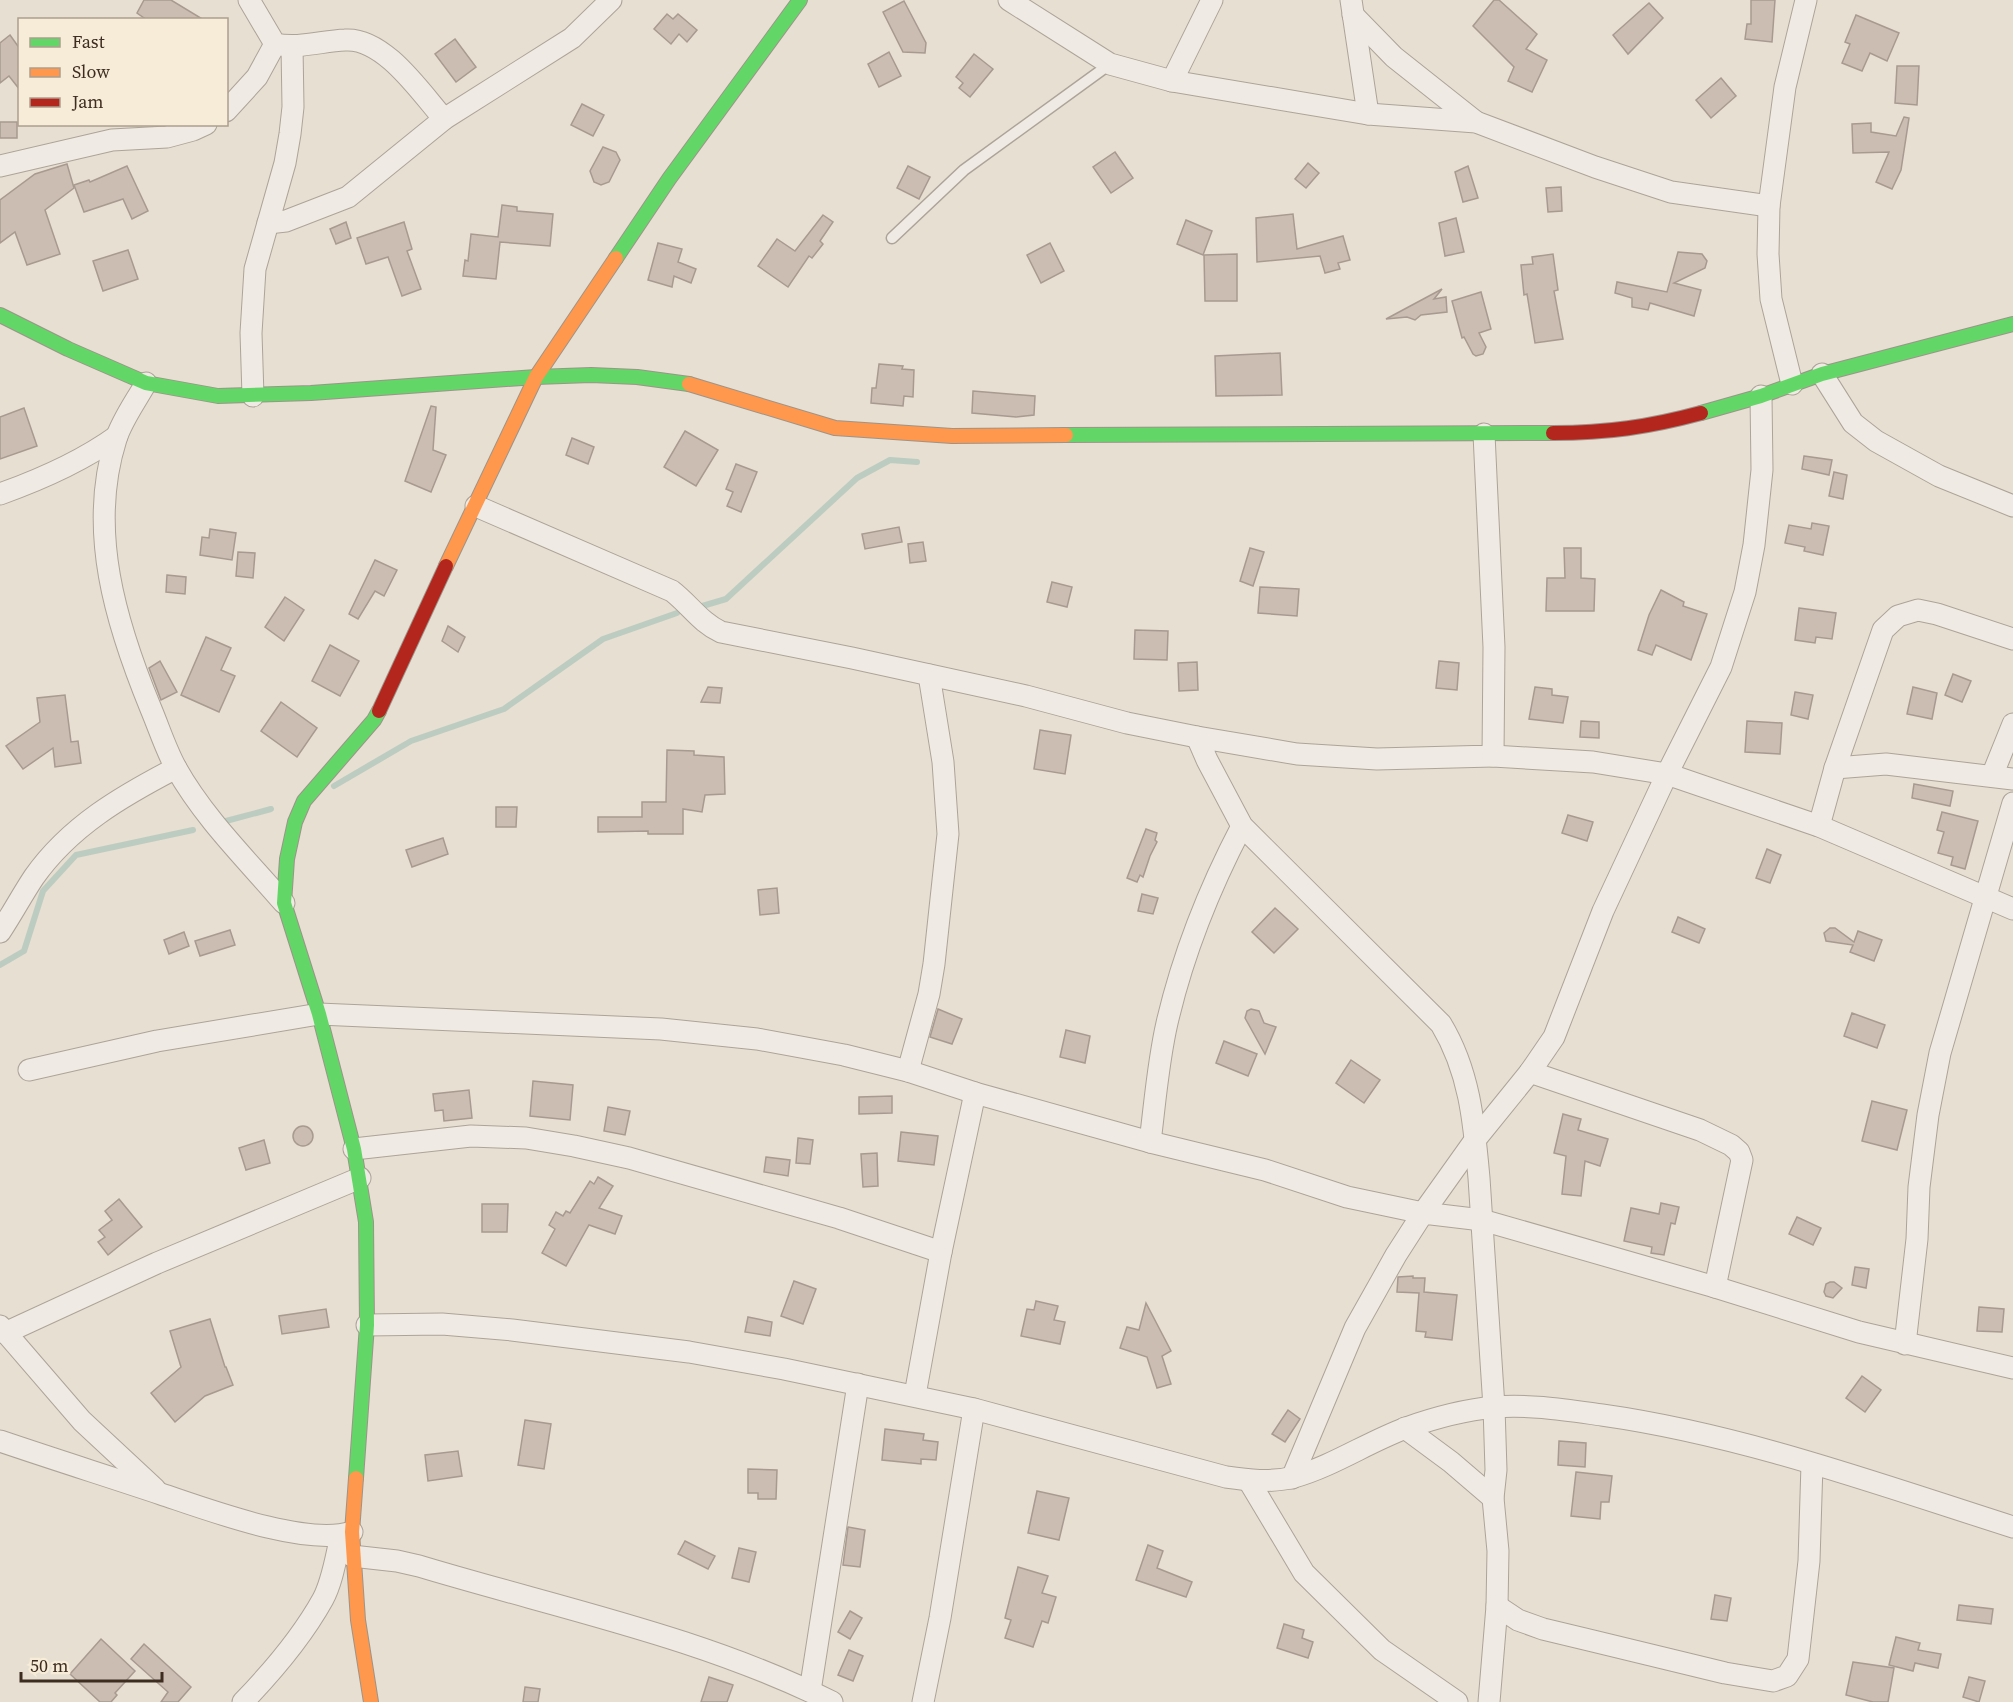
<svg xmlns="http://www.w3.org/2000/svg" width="2013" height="1702" font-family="'Source Serif 4',serif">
  <rect width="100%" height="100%" fill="#e7dfd1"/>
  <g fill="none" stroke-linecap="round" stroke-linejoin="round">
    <g stroke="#bcccc1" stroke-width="6">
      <polyline points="699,607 726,599 857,478 890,460 917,462"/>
      <polyline points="334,786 411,741 504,709 603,639 677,613"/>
      <polyline points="226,821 271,809"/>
      <polyline points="0,965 24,951 43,891 76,855 193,830"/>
    </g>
  </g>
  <g fill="#cbbdb2" stroke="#a89a90" stroke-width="1.5">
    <polygon points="144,0 171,0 204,20 147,20 137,13"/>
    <polygon points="1494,0 1499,0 1537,34 1526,49 1547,60 1532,92 1508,81 1514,67 1473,26"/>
    <polygon points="1751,0 1775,0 1772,42 1745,39 1747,24 1751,24"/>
    <polygon points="904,1 926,43 925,53 903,52 883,12"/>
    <polygon points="1649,3 1663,18 1628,54 1613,35"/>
    <polygon points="667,14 673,19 678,14 697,30 687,42 679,34 671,44 654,29"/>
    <polygon points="1856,15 1899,33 1887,61 1870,53 1862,71 1842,63 1850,44 1845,42"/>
    <polygon points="10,35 20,49 20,90 9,76 0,83 0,43"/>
    <polygon points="455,39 476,67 456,82 435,54"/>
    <polygon points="889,52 901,76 879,87 868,64"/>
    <polygon points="974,54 993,69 970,97 959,88 963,83 956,77"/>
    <polygon points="1897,66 1919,66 1917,105 1895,103"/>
    <polygon points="1721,78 1736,96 1711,118 1696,100"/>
    <polygon points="582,104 604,115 593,136 571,125"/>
    <polygon points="1904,117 1909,118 1901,170 1892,189 1876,182 1889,152 1853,153 1852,124 1871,123 1871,132 1896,136"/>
    <rect x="0" y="122" width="17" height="16"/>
    <polygon points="603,147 616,152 620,160 609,182 601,185 594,182 590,171"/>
    <polygon points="1115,152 1133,178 1111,193 1093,167"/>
    <polygon points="1308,163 1319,173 1306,188 1295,179"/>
    <polygon points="67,164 74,188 45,210 60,254 27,265 15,232 0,243 0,200 35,174"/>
    <polygon points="127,166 148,211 132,219 123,199 84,212 74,185 89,180 90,182"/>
    <polygon points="908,166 930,177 919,199 897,188"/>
    <polygon points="1468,166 1478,198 1463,202 1455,172"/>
    <polygon points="1561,187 1562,211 1548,212 1546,188"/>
    <polygon points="502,205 517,207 517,211 553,214 550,246 500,242 496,279 463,276 465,260 468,261 471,234 498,237"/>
    <polygon points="1293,214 1297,249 1343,236 1350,260 1338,263 1340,269 1325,273 1320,256 1257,262 1256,218"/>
    <polygon points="823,215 833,222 820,241 823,244 812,258 809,256 788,287 758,266 777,239 795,251"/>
    <polygon points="1456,218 1464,252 1445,256 1439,223"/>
    <polygon points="1186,220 1212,231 1203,255 1177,244"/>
    <polygon points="346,222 351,238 336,244 330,229"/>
    <polygon points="404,222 412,249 407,251 421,289 402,296 388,257 366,264 357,238"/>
    <polygon points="658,243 682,249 678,262 696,269 691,283 674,276 672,287 648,280"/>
    <polygon points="1050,243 1064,271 1041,283 1027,255"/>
    <polygon points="128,250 138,279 103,291 93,261"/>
    <polygon points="1678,252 1702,254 1707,261 1705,268 1674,283 1701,290 1694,316 1650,303 1648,310 1632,307 1632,298 1615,293 1617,282 1667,292"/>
    <polygon points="1237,254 1237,301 1205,301 1204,255"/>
    <polygon points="1553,254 1558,290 1554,291 1563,339 1535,343 1527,294 1524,295 1521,265 1533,264 1532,257"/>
    <polygon points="1442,289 1434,299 1446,297 1447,312 1421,315 1415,320 1407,317 1386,319"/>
    <polygon points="1481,292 1491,329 1479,333 1486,347 1483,354 1476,356 1473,354 1464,337 1462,338 1452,301"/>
    <polygon points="1280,353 1282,395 1216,396 1215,356"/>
    <polygon points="879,364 903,366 902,369 914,370 913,397 904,396 903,406 871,403 872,388 876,388"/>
    <polygon points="973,391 1035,396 1034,415 1016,417 972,413"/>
    <polygon points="431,406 436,407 433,450 446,455 431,492 405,481"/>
    <polygon points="24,408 37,446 0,459 0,417"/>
    <polygon points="685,431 718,450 696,486 664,467"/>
    <polygon points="572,438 594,447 588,464 566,455"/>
    <polygon points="1804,456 1832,460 1829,475 1802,469"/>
    <polygon points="736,464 757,472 741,512 727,506 733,492 726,489"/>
    <polygon points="1834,472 1847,475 1843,499 1829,496"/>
    <polygon points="1812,523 1829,526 1823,555 1804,551 1805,547 1785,543 1789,525 1811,529"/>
    <polygon points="899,527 902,542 865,549 862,534"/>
    <polygon points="210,529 236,533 232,560 200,555 202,537 209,538"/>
    <polygon points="923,542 926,561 910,563 908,544"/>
    <polygon points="1250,548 1264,552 1253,586 1240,581"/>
    <polygon points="1564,548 1581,548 1581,578 1595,579 1594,611 1546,611 1547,578 1565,578"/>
    <polygon points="238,552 255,553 253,578 236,576"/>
    <polygon points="375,560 397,570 384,596 375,591 358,619 349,614"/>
    <polygon points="167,575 186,577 185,594 166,592"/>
    <polygon points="1052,582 1072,587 1067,607 1047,602"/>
    <polygon points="1260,587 1299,589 1297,616 1258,613"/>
    <polygon points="1661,590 1684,602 1683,606 1707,614 1691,660 1656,645 1652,655 1638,650 1649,615"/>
    <polygon points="285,597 304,610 284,641 265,627"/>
    <polygon points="1799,608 1836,613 1832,639 1816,637 1815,643 1795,640"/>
    <polygon points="448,626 465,637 458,652 442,641"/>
    <polygon points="1135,630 1168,631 1167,660 1134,659"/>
    <polygon points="206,637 231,648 221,670 235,676 219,712 181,695"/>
    <polygon points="330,645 359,661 340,696 312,681"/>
    <polygon points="160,661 177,692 161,700 149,668"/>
    <polygon points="1439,661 1459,663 1457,690 1436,688"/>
    <polygon points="1197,662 1198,690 1179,691 1178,663"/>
    <polygon points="1953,674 1971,681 1962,702 1945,695"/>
    <polygon points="708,687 722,688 720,703 701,702"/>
    <polygon points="1535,687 1552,689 1552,695 1568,697 1563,723 1529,719"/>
    <polygon points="1913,687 1937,693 1932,719 1907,714"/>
    <polygon points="1795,692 1813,695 1808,719 1791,715"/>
    <polygon points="65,695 71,742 78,741 81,763 55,767 53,748 23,769 6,746 40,722 37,698"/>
    <polygon points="281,702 317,728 297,757 261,731"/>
    <polygon points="1581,721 1599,722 1599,738 1580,737"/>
    <polygon points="1747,721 1782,723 1780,754 1745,752"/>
    <polygon points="1040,730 1071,735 1065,774 1034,769"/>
    <polygon points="667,750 694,751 694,755 724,757 725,794 705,795 702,812 683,809 683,834 648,834 648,831 598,832 598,817 642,817 642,802 666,802"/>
    <polygon points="1914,784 1953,791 1950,806 1912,798"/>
    <polygon points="496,807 517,807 516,827 496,827"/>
    <polygon points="1942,812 1978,821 1965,869 1951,865 1953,857 1938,853 1944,832 1937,830"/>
    <polygon points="1568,815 1593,822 1587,841 1562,833"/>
    <polygon points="1146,829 1157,833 1155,840 1157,842 1150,856 1143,877 1140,875 1137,882 1127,878"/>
    <polygon points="443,838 448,854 412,867 406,850"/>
    <polygon points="1767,849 1781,855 1770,883 1756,878"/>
    <polygon points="777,888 779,913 760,915 758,890"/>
    <polygon points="1142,894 1158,898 1153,914 1138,911"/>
    <polygon points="1275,908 1298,929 1274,953 1252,932"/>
    <polygon points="1678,917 1705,929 1699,943 1672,932"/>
    <polygon points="1830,928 1835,928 1854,942 1858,931 1882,940 1874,961 1850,952 1853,945 1826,941 1824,933"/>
    <polygon points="230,930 235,945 200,956 195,941"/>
    <polygon points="184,932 189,946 169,954 164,940"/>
    <polygon points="938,1009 962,1019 952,1044 930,1037"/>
    <polygon points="1251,1009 1259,1011 1264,1023 1276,1027 1265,1054 1245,1018 1247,1011"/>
    <polygon points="1852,1013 1885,1025 1877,1048 1844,1036"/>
    <polygon points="1066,1030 1090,1036 1085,1063 1060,1057"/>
    <polygon points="1224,1041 1257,1054 1248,1076 1216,1063"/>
    <polygon points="1351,1060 1380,1080 1364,1103 1336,1083"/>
    <polygon points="533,1081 573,1085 570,1120 530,1116"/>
    <polygon points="469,1090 472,1118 444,1121 443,1110 435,1111 433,1094"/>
    <polygon points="892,1096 892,1113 859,1114 859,1097"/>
    <polygon points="1872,1101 1907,1110 1897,1150 1862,1141"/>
    <polygon points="608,1107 630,1111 625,1135 604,1131"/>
    <polygon points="1563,1114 1581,1119 1578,1130 1608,1139 1600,1166 1585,1161 1581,1196 1562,1194 1566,1156 1554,1153"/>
    <circle cx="303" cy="1136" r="10"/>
    <polygon points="901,1132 938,1136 934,1165 898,1161"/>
    <polygon points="798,1138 813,1140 810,1164 796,1163"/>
    <polygon points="264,1140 270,1163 246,1170 239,1148"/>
    <polygon points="877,1153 878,1186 863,1187 861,1154"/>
    <polygon points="766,1157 790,1160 788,1176 764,1172"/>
    <polygon points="598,1177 613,1186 599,1208 622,1216 615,1234 589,1225 566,1266 542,1253 555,1229 549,1225 556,1212 563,1216 566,1211 570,1213 590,1181 594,1184"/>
    <polygon points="119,1199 142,1227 108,1255 98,1242 105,1237 99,1230 112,1220 105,1211"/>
    <polygon points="1661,1203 1679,1207 1675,1224 1671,1223 1664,1255 1651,1253 1652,1247 1624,1241 1631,1208 1659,1214"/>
    <polygon points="482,1204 508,1204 507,1232 482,1232"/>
    <polygon points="1797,1217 1821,1228 1813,1245 1789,1234"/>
    <polygon points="1855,1267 1869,1269 1866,1288 1852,1285"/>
    <polygon points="1413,1276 1413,1278 1425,1278 1424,1292 1457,1295 1452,1340 1425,1337 1426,1332 1416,1331 1419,1293 1397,1292 1398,1277"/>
    <polygon points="794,1281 816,1289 803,1324 781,1316"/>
    <polygon points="1830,1282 1834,1282 1842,1288 1833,1298 1826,1296 1824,1292 1826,1284"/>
    <polygon points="1036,1301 1058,1306 1054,1320 1065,1322 1060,1344 1021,1336 1027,1309 1034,1310"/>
    <polygon points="1146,1303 1171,1351 1162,1356 1171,1384 1157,1388 1147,1357 1120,1348 1127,1327 1139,1330"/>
    <polygon points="1979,1307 2004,1309 2002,1332 1977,1331"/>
    <polygon points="326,1309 329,1327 282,1334 279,1316"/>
    <polygon points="748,1317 772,1322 770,1336 745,1332"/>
    <polygon points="210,1319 225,1367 226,1367 233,1385 205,1396 175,1422 151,1393 181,1367 170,1331"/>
    <polygon points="1862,1376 1881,1390 1865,1412 1846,1398"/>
    <polygon points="1288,1410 1300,1419 1285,1442 1272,1434"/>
    <polygon points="525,1420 551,1424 544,1469 518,1465"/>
    <polygon points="885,1429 924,1434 923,1440 938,1442 936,1460 921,1459 921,1464 882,1460"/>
    <polygon points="1559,1441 1586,1443 1585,1467 1558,1465"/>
    <polygon points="458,1451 462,1476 428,1481 425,1455"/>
    <polygon points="748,1469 777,1470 776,1499 758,1499 758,1493 748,1493"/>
    <polygon points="1576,1472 1612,1476 1609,1502 1601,1502 1600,1519 1571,1516"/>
    <polygon points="1037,1491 1069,1498 1059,1540 1028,1533"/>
    <polygon points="848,1527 865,1530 860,1567 843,1565"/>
    <polygon points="685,1541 715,1556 708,1569 678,1554"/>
    <polygon points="1148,1545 1163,1551 1157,1568 1192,1582 1186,1597 1136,1580"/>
    <polygon points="739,1548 756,1552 749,1582 732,1578"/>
    <polygon points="1018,1567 1048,1576 1042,1593 1056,1597 1048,1623 1042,1621 1033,1647 1005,1638 1011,1620 1005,1618"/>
    <polygon points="1715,1595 1731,1598 1727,1621 1711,1619"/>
    <polygon points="1959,1605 1993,1609 1991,1624 1957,1620"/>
    <polygon points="850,1611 862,1618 850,1639 838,1632"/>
    <polygon points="1284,1624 1304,1630 1302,1638 1313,1642 1308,1658 1277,1648"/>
    <polygon points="1896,1637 1920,1643 1918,1650 1941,1654 1938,1668 1915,1663 1913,1671 1889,1665"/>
    <polygon points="101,1639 135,1671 115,1693 117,1695 111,1702 100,1702 70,1674"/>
    <polygon points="144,1644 191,1687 178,1702 161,1702 168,1692 131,1659"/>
    <polygon points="849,1650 863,1656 853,1681 838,1675"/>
    <polygon points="1853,1662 1894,1668 1888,1702 1873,1702 1846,1695"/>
    <polygon points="709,1677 733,1685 727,1702 701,1702"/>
    <polygon points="1969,1677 1985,1681 1979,1702 1963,1697"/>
    <polygon points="525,1687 540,1689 538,1702 523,1702"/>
  </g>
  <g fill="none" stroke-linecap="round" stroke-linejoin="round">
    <g stroke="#ada499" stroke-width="13">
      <polyline id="lane" points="892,238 964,170 1110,64"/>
    </g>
    <g stroke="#ada499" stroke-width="23">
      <g id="street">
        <path d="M249,0L275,44C298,49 322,41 345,40C384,37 421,93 444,119L572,38L611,0"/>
        <polyline points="1009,0 1110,64 1172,81 1368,114 1476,122 1595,167 1671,192 1769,206"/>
        <polyline points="1351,0 1368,114"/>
        <polyline points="1353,15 1394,57 1476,122"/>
        <polyline points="1172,81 1212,0"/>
        <polyline points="226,111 257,77 275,44"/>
        <polyline points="0,166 112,140 167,137 193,130 206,124"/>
        <polyline points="268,223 286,221 348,197 444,119"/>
        <polyline points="1822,374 1853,423 1876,441 1939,476 2013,506"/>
        <path d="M146,383C136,401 122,420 116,439C87,530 116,624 151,709C159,728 166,750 176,768C204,818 247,860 284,903"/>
        <polyline points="1792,384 1771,299 1768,254 1769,206 1785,87 1806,0"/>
        <polyline points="253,396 251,333 255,269 285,163 290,134 293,107 292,46"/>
        <path d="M1484,434L1494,647L1493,756L1377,759L1297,754L1197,737L1207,760L1242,826L1441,1024C1470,1072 1474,1123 1479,1178L1494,1407L1496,1470L1493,1498L1498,1551L1497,1606L1489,1702"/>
        <path d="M0,494C42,479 81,462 117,436"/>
        <path d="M476,506L672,591C690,605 701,623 721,632L852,658L1026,696L1127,723L1197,737"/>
        <polyline points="1493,756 1593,762 1667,774 1819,826 2013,909"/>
        <polyline points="1835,768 1886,764 2013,779"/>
        <polyline points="1992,776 2013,724"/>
        <polyline points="1819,826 1835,768 1883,630 1898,616 1918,610 1937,614 2013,639"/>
        <path d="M0,932C12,914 22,895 34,877C70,826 122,796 176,768"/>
        <polyline points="29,1070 157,1041 319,1014 661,1029 757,1039 844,1055 908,1071 975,1093 1150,1142 1265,1170 1347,1197 1423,1213 1475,1140 1530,1072 1554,1037 1603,911 1667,774 1721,667 1745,592 1754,545 1762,470 1761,396"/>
        <polyline points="908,1071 929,994 934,964 948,834 943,762 929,675"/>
        <polyline points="1530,1072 1700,1130 1731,1145 1739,1152 1742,1160 1715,1287"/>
        <path d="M1150,1142C1155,1103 1158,1062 1167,1023C1183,954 1209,889 1242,826"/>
        <polyline points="354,1149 471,1136 526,1138 574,1146 629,1158 839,1218 941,1252"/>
        <path d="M367,1325L442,1324L512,1330L689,1352L784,1369L974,1409L1226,1477C1247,1480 1272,1483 1294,1477C1333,1466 1368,1442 1406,1428C1434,1418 1464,1410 1494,1407C1530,1404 1566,1410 1602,1415C1743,1435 1878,1484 2013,1527"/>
        <polyline points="0,1326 82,1421 155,1489"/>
        <polyline points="5,1333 157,1263 360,1178"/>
        <polyline points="1905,1344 1917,1239 1919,1187 1928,1115 1940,1053 2013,803"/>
        <polyline points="915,1395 941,1252 975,1093"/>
        <polyline points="1405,1428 1451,1462 1493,1498"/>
        <path d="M0,1441C53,1459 107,1476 161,1494C206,1509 307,1547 352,1532"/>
        <polyline points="1292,1478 1355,1328 1396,1255 1423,1213 1482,1220 1715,1287 1859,1332 2013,1368"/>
        <polyline points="1249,1481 1304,1573 1382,1650 1457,1702"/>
        <path d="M352,1556L397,1561L419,1566C558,1608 702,1637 832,1702"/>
        <polyline points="1497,1606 1518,1620 1543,1629 1593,1641 1725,1673 1773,1681 1787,1676 1798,1659 1809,1561 1812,1464"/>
        <polyline points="810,1691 858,1384"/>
        <path d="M243,1702C273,1671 302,1637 323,1599C333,1580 336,1556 341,1536"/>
        <polyline points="923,1702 940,1618 974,1409"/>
      </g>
    </g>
    <g stroke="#9c948a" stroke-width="16">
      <g id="fast">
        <polyline points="616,258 669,179 800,0"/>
        <polyline points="0,315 68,349 146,383 218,396 311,393 536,377 591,375 637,377 689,384"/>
        <polyline points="1701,413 1761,396 1822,374 2013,324"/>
        <polyline points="1066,435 1553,433"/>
        <polyline points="356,1478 367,1325 366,1222 354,1149 319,1014 284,903 287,859 295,822 304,801 374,720 379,711"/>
      </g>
    </g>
    <g stroke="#9c948a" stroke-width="16">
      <g id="slow">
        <polyline points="689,384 835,428 952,436 1066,435"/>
        <polyline points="446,566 536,377 616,258"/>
        <polyline points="356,1478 352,1532 358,1620 371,1702"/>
      </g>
    </g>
    <g stroke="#9c948a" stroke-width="16">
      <g id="jam">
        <path d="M1553,433C1607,433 1649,427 1701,413"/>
        <polyline points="379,711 446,566"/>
      </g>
    </g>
    <use href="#lane" stroke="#efeae3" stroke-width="10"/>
    <use href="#street" stroke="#efeae3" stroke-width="21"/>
    <use href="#fast" stroke="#63d668" stroke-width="14"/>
    <use href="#slow" stroke="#ff974d" stroke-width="14"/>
    <use href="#jam" stroke="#b3261e" stroke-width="14"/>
  </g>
  <rect x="18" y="18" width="210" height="108" fill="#f7ecd8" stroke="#ad9f8e" stroke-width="1.5"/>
  <rect x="30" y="38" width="30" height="9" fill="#63d668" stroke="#ad9f8e" stroke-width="1.5"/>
  <text x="72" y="48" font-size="18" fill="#3d2c20">Fast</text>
  <rect x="30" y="68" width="30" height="9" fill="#ff974d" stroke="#ad9f8e" stroke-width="1.5"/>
  <text x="72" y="78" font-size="18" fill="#3d2c20">Slow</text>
  <rect x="30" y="98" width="30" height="9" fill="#b3261e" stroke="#ad9f8e" stroke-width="1.5"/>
  <text x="72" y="108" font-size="18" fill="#3d2c20">Jam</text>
  <path d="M21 1672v9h141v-9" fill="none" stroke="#3d2c20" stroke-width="3"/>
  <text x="30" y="1672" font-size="18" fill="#3d2c20" stroke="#f7ecd8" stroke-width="4.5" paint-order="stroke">50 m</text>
</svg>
